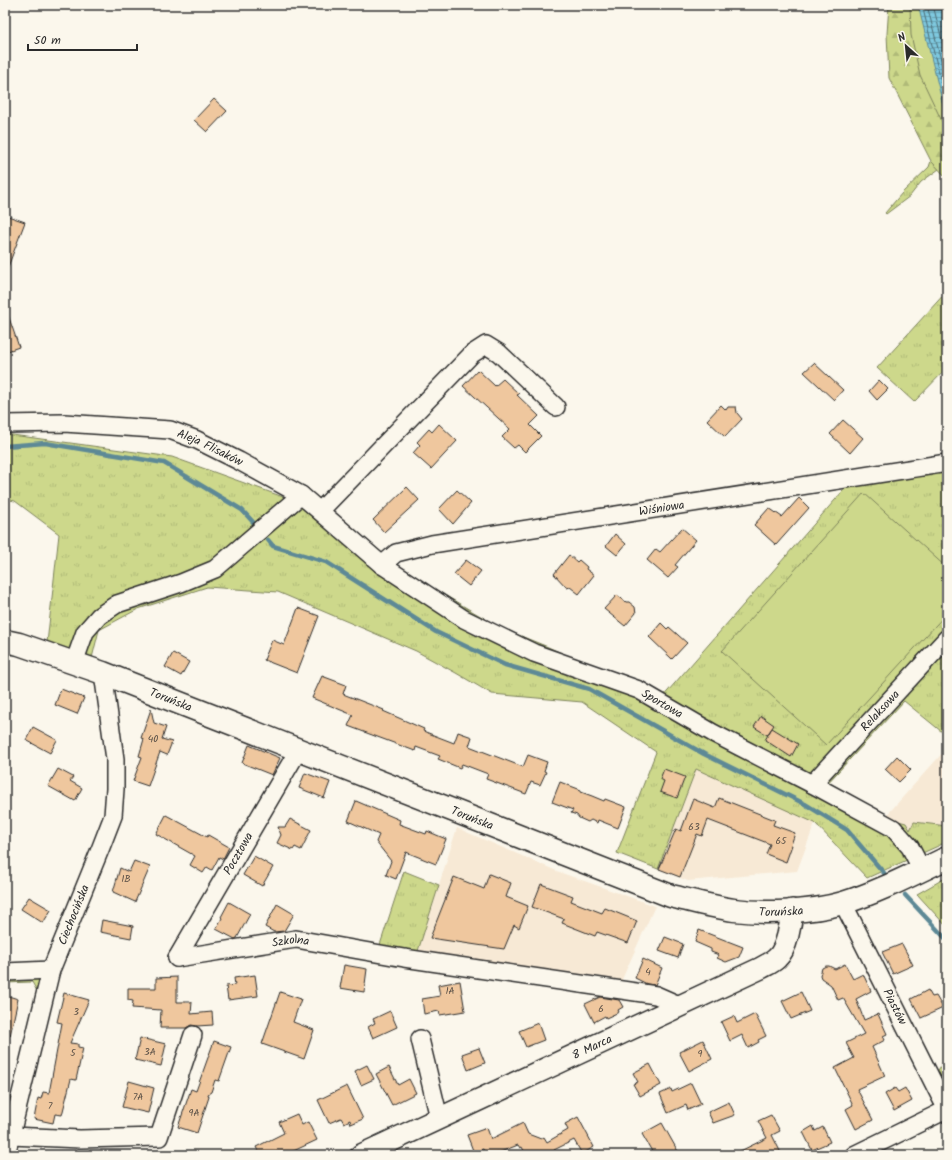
<svg xmlns="http://www.w3.org/2000/svg" width="952" height="1160" font-family="Kalam,sans-serif">
  <defs>
    <pattern id="grass-tufts" width="24" height="20" patternUnits="userSpaceOnUse"><rect width="24" height="20" fill="#cdd88b"/><path d="M3 7l-1-3M5 7V3M7 7l1-3M15 17l-1-3M17 17v-4M19 17l1-3" fill="none" stroke="#b0ba78"/></pattern>
    <pattern id="forest-firs" width="22" height="20" patternUnits="userSpaceOnUse"><rect width="22" height="20" fill="#cdd88b"/><path d="M5 1l3.5 6h-7zM16 11l3.5 6h-7z" fill="#b0ba78"/></pattern>
    <pattern id="water-rules" width="6" height="5" patternUnits="userSpaceOnUse"><rect width="6" height="5" fill="#7ec8de"/><path d="M0 2.5h6" fill="none" stroke="#67a3b4"/></pattern>
  </defs>
  <rect width="100%" height="100%" fill="#fbf7ec"/>
  <filter id="ink" filterUnits="userSpaceOnUse"><feTurbulence type="fractalNoise" baseFrequency=".025" numOctaves="2"/><feDisplacementMap in="SourceGraphic" scale="8" xChannelSelector="R" yChannelSelector="G"/><feConvolveMatrix kernelMatrix="1 2 1 2 8 2 1 2 1" color-interpolation-filters="sRGB"/></filter>
  <g filter="url(#ink)">
    <g fill="#f7e9d5">
      <polygon points="947,748 947,834 919,848 906,823 885,817"/>
      <polygon points="696,769 815,823 797,871 688,881 658,869"/>
      <polygon points="457,828 559,872 655,906 619,986 417,954"/>
    </g>
    <g fill="url(#grass-tufts)" stroke="#7c825b">
      <polygon points="931,161 939,169 921,182 910,196 886,214 885,213 902,193 929,167"/>
      <polygon points="947,291 947,368 914,402 877,368"/>
      <polygon points="5,434 172,457 300,503 393,565 501,628 548,647 603,671 654,707 849,484 947,469 947,736 904,701 823,788 887,818 906,823 910,830 914,822 947,826 947,842 867,878 815,823 696,769 658,869 617,853 656,752 582,702 492,694 456,673 416,651 278,592 207,587 138,609 99,630 92,658 47,643 59,534 15,501 5,499"/>
      <polygon points="404,871 439,885 417,954 379,948"/>
      <polygon points="947,877 947,927 917,894"/>
      <polygon points="42,977 38,993 32,982 5,983 5,978"/>
      <polygon points="947,1055 947,1082 936,1074"/>
    </g>
    <polygon fill="url(#forest-firs)" stroke="#7c825b" points="889,5 918,5 947,121 947,178 931,161 889,78 887,34"/>
    <g fill="#cdd88b" stroke="#7c825b">
      <polygon points="910,5 947,5 947,132 920,75 911,35"/>
      <polygon points="864,493 947,568 947,613 826,745 722,651"/>
    </g>
    <polygon fill="url(#water-rules)" stroke="#5d8996" points="918,5 947,5 947,121"/>
    <g fill="none" stroke-linecap="round" stroke-linejoin="round">
      <g stroke="#4c6a73" stroke-width="1">
        <polyline points="922,5 947,105"/>
        <polyline points="927,5 947,84"/>
        <polyline points="933,5 947,60"/>
      </g>
      <g stroke="#5d8996" stroke-width="4.5">
        <polyline points="5,446 45,443 164,463 242,510 253,522"/>
        <polyline points="268,540 273,546 326,562 436,632 505,665 589,689 704,754 805,804 847,830 884,873"/>
        <polyline points="905,895 947,940"/>
      </g>
    </g>
    <g fill="#efc79e" stroke="#2b2b2b">
      <polygon points="214,99 227,111 207,132 194,120"/>
      <polygon points="5,215 25,222 6,272 5,272"/>
      <polygon points="5,312 7,312 19,347 5,352"/>
      <polygon points="814,363 843,390 834,400 804,372"/>
      <polygon points="478,370 495,386 503,379 519,394 517,395 539,416 530,425 541,436 525,452 518,445 514,448 502,437 510,429 463,386"/>
      <polygon points="879,380 888,389 877,400 869,391"/>
      <polygon points="721,405 726,410 728,407 736,407 737,413 742,419 725,437 707,420"/>
      <polygon points="843,420 863,438 850,453 830,434"/>
      <polygon points="439,424 457,441 431,469 413,453 420,445 417,442 429,429 432,432"/>
      <polygon points="407,487 419,500 384,532 373,520"/>
      <polygon points="457,490 471,503 453,524 439,509"/>
      <polygon points="799,498 809,508 776,545 754,525 769,508 782,517"/>
      <polygon points="682,528 696,540 675,565 678,567 668,578 647,560 656,549 660,552"/>
      <polygon points="615,534 626,544 617,555 606,546"/>
      <polygon points="569,555 577,562 579,560 587,567 586,569 594,575 579,594 570,587 567,588 554,574"/>
      <polygon points="466,560 481,571 469,586 454,574"/>
      <polygon points="617,595 626,602 629,602 635,607 636,613 625,626 604,609"/>
      <polygon points="298,608 319,616 297,673 264,660 272,640 284,645"/>
      <polygon points="661,623 667,629 669,627 687,643 672,659 649,637"/>
      <polygon points="173,653 189,662 181,676 165,667"/>
      <polygon points="322,676 346,685 343,694 384,710 383,711 424,729 423,731 454,743 458,732 472,737 469,746 523,767 528,755 547,762 544,771 546,772 540,785 531,782 526,794 486,779 488,774 462,764 460,768 438,759 440,756 416,747 415,751 348,726 353,715 312,698"/>
      <polygon points="61,689 84,698 77,714 55,705"/>
      <polygon points="151,709 154,723 166,727 162,739 172,742 167,755 160,752 148,786 133,781 142,757 139,756 144,739 141,738"/>
      <polygon points="761,716 774,725 767,735 754,727"/>
      <polygon points="33,727 57,740 50,753 26,740"/>
      <polygon points="772,728 798,744 791,757 765,740"/>
      <polygon points="249,745 280,758 272,775 242,763"/>
      <polygon points="897,756 911,770 899,782 885,769"/>
      <polygon points="58,769 73,777 70,781 82,788 75,801 48,786"/>
      <polygon points="664,769 685,777 677,798 660,792 664,781 660,779"/>
      <polygon points="305,773 330,782 324,798 299,788"/>
      <polygon points="560,782 581,790 581,792 592,796 604,801 605,799 626,807 618,828 598,820 597,823 591,820 588,822 579,818 577,815 571,813 573,810 552,802"/>
      <polygon points="719,798 775,820 773,825 795,833 791,845 792,845 786,862 766,854 770,844 708,820 702,836 697,834 680,877 659,869 676,829 681,831 693,799 715,808"/>
      <polygon points="356,801 400,820 399,824 426,834 427,831 446,839 436,864 406,852 396,879 386,875 391,861 376,842 379,835 348,821"/>
      <polygon points="166,815 207,837 208,835 229,847 223,859 219,857 212,870 207,867 203,873 190,865 195,856 156,834"/>
      <polygon points="290,819 311,830 301,850 295,847 293,850 277,843 281,835 278,827 285,827"/>
      <polygon points="254,856 273,867 262,886 243,875"/>
      <polygon points="134,861 150,867 135,902 113,892 120,868 129,872"/>
      <polygon points="489,874 511,883 506,897 528,906 519,928 514,925 504,949 430,938 454,877 484,889"/>
      <polygon points="541,884 573,896 571,901 602,913 605,908 637,921 628,943 597,932 595,936 562,923 564,919 532,907"/>
      <polygon points="29,897 51,910 43,923 21,909"/>
      <polygon points="229,902 250,914 237,938 235,939 216,929 222,918 221,917"/>
      <polygon points="277,904 294,914 284,931 274,932 265,927"/>
      <polygon points="102,920 133,926 131,938 100,932"/>
      <polygon points="699,930 743,947 739,957 726,962 717,958 719,955 711,952 711,949 695,942"/>
      <polygon points="665,937 683,944 678,958 659,951"/>
      <polygon points="902,944 913,965 893,974 882,952"/>
      <polygon points="643,959 662,968 655,985 647,984 635,978"/>
      <polygon points="845,964 853,979 863,974 871,991 856,999 864,1020 878,1014 887,1034 883,1036 885,1040 872,1047 885,1076 857,1089 873,1120 856,1129 846,1109 853,1105 835,1068 854,1058 846,1043 864,1034 843,998 838,1000 831,985 821,978 820,975 822,968 826,966 829,966 835,969"/>
      <polygon points="344,965 367,969 364,992 340,988"/>
      <polygon points="255,975 258,996 228,1000 226,986 235,985 234,978"/>
      <polygon points="177,977 177,1002 192,1002 191,1014 212,1012 213,1025 197,1026 191,1025 186,1028 160,1028 161,1010 132,1008 133,1001 128,1000 128,988 156,988 156,978"/>
      <polygon points="460,981 465,1011 440,1015 439,1011 424,1014 422,999 440,996 438,985"/>
      <polygon points="928,990 932,997 936,996 943,1008 921,1018 911,999"/>
      <polygon points="280,992 301,999 293,1022 314,1030 304,1059 262,1044"/>
      <polygon points="801,992 810,1011 791,1019 782,1001"/>
      <polygon points="64,993 89,1000 70,1043 78,1044 78,1047 83,1048 76,1080 71,1079 62,1115 55,1114 53,1123 34,1119 38,1098 41,1099 43,1092 49,1093 62,1023 57,1022"/>
      <polygon points="5,995 18,999 10,1036 5,1035"/>
      <polygon points="600,997 619,1000 623,1007 618,1010 619,1012 606,1018 605,1016 594,1022 585,1004"/>
      <polygon points="390,1011 397,1027 373,1038 368,1027 375,1023 373,1019"/>
      <polygon points="755,1014 766,1036 758,1040 759,1042 748,1048 742,1035 730,1041 721,1022 734,1016 737,1023"/>
      <polygon points="538,1023 544,1040 526,1047 519,1031"/>
      <polygon points="140,1038 166,1044 161,1066 135,1060"/>
      <polygon points="703,1040 712,1059 689,1071 679,1052"/>
      <polygon points="214,1041 231,1047 219,1081 215,1080 211,1092 208,1094 209,1097 197,1133 178,1127 191,1089 196,1091"/>
      <polygon points="479,1048 485,1063 468,1070 462,1054"/>
      <polygon points="650,1064 661,1085 640,1096 633,1084 638,1082 633,1073"/>
      <polygon points="367,1065 374,1079 361,1085 355,1071"/>
      <polygon points="389,1067 398,1085 409,1079 416,1093 392,1105 376,1074"/>
      <polygon points="129,1081 154,1088 148,1113 122,1107"/>
      <polygon points="691,1083 701,1104 688,1110 686,1105 668,1113 660,1094 671,1089 672,1092"/>
      <polygon points="347,1086 363,1119 351,1124 350,1120 344,1123 341,1118 329,1123 318,1100"/>
      <polygon points="895,1088 898,1092 905,1088 912,1101 894,1111 885,1094"/>
      <polygon points="729,1102 735,1115 713,1123 708,1112"/>
      <polygon points="297,1114 302,1125 308,1122 317,1140 285,1155 260,1155 256,1147 284,1133 279,1122"/>
      <polygon points="771,1115 780,1131 772,1135 782,1155 732,1155 767,1138 758,1121"/>
      <polygon points="578,1117 594,1147 582,1154 574,1140 554,1150 556,1155 526,1155 522,1147 520,1148 518,1145 493,1155 486,1155 483,1149 474,1153 467,1135 487,1128 491,1139 523,1123 528,1134 541,1139 544,1137 547,1142 568,1130 565,1124"/>
      <polygon points="662,1123 680,1155 654,1155 642,1134"/>
      <polygon points="813,1126 815,1131 823,1127 830,1142 812,1150 803,1132"/>
    </g>
    <g fill="none" stroke-linecap="round" stroke-linejoin="round">
      <g stroke="#2b2b2b" stroke-width="20">
        <g id="minor">
          <path id="s1" d="M5,424L64,423L170,430L197,440L239,461L301,495L382,565L464,619L534,653L639,690L713,733L812,784L893,828L910,847L922,870"/>
          <polyline points="320,511 472,354 486,345 499,353 556,407"/>
          <path id="s2" d="M382,565L396,553L432,544L947,463"/>
          <polyline points="74,663 85,632 99,616 117,604 181,583 215,569 301,495"/>
          <path id="s3" d="M812,784L947,638"/>
          <path id="s4" d="M843,903L947,1110"/>
          <path id="s5" d="M177,958L296,939L404,958L656,995L681,1006"/>
          <path id="s6" d="M177,958L299,749"/>
          <polyline points="5,972 51,970"/>
          <polyline points="420,1039 439,1118"/>
          <polyline points="11,1136 80,1139 159,1137 193,1035"/>
          <path id="s7" d="M6,1155L51,970L101,847L113,816L115,789V759L103,673"/>
          <polyline points="854,1155 946,1110"/>
        </g>
      </g>
      <g stroke="#2b2b2b" stroke-width="24">
        <g id="tertiary">
          <path id="s8" d="M361,1155L761,968C766,965 772,963 777,958C787,949 791,923 792,910"/>
        </g>
      </g>
      <g stroke="#2b2b2b" stroke-width="25">
        <g id="secondary">
          <path id="s9" d="M5,641L19,644L103,673L671,896C692,901 713,907 734,910C766,914 812,912 843,903C879,892 913,874 947,858"/>
        </g>
      </g>
      <use href="#minor" stroke="#fbf7ec" stroke-width="17"/>
      <use href="#tertiary" stroke="#fbf7ec" stroke-width="21"/>
      <use href="#secondary" stroke="#fbf7ec" stroke-width="22"/>
    </g>
  </g>
  <g text-anchor="middle" dominant-baseline="central" stroke-width="3.5" stroke-linejoin="round" paint-order="stroke">
    <g font-size="10" fill="#5c5248">
      <text x="153" y="739">40</text>
      <text x="694" y="827">63</text>
      <text x="781" y="841">65</text>
      <text x="126" y="879">1B</text>
      <text x="648" y="972">4</text>
      <text x="450" y="991">1A</text>
      <text x="601" y="1009">6</text>
      <text x="76" y="1012">3</text>
      <text x="150" y="1052">3A</text>
      <text x="73" y="1053">5</text>
      <text x="700" y="1054">9</text>
      <text x="138" y="1097">7A</text>
      <text x="50" y="1106">7</text>
      <text x="194" y="1113">9A</text>
    </g>
    <g font-size="12" fill="#2b2b2b" stroke="#fbf7ec">
      <text stroke="none"><textPath href="#s1" startOffset="209">Aleja Flisaków</textPath></text>
      <text stroke="none"><textPath href="#s2" startOffset="288">Wiśniowa</textPath></text>
      <text stroke="none"><textPath href="#s9" startOffset="176">Toruńska</textPath></text>
      <text stroke="none"><textPath href="#s1" startOffset="733">Sportowa</textPath></text>
      <text stroke="none"><textPath href="#s3" startOffset="100">Relaksowa</textPath></text>
      <text stroke="none"><textPath href="#s9" startOffset="500">Toruńska</textPath></text>
      <text stroke="none"><textPath href="#s6" startOffset="121">Pocztowa</textPath></text>
      <text stroke="none"><textPath href="#s9" startOffset="825">Toruńska</textPath></text>
      <text stroke="none"><textPath href="#s7" startOffset="250">Ciechocińska</textPath></text>
      <text stroke="none"><textPath href="#s5" startOffset="115">Szkolna</textPath></text>
      <text stroke="none"><textPath href="#s4" startOffset="116">Piastów</textPath></text>
      <text stroke="none"><textPath href="#s8" startOffset="255">8 Marca</textPath></text>
    </g>
  </g>
  <rect width="952" height="1160" fill="none" stroke="#fbf7ec" stroke-width="20"/>
  <rect x="10" y="10" width="932" height="1140" fill="none" stroke="#2b2b2b" stroke-width="1.5" filter="url(#ink)"/>
  <g transform="translate(906 46) rotate(333)" stroke="#fbf7ec" stroke-width="3" paint-order="stroke">
  <path d="M0-3L7 15L0 10L-7 15Z" fill="#2b2b2b"/>
  <text y="-6" font-size="11" font-weight="bold" text-anchor="middle" fill="#2b2b2b">N</text>
  </g>
  <path d="M28 44v6h109v-6" fill="none" stroke="#2b2b2b" stroke-width="2"/>
  <text x="34" y="44" font-size="12" fill="#2b2b2b" stroke="#fbf7ec" stroke-width="3" paint-order="stroke">50 m</text>
</svg>
